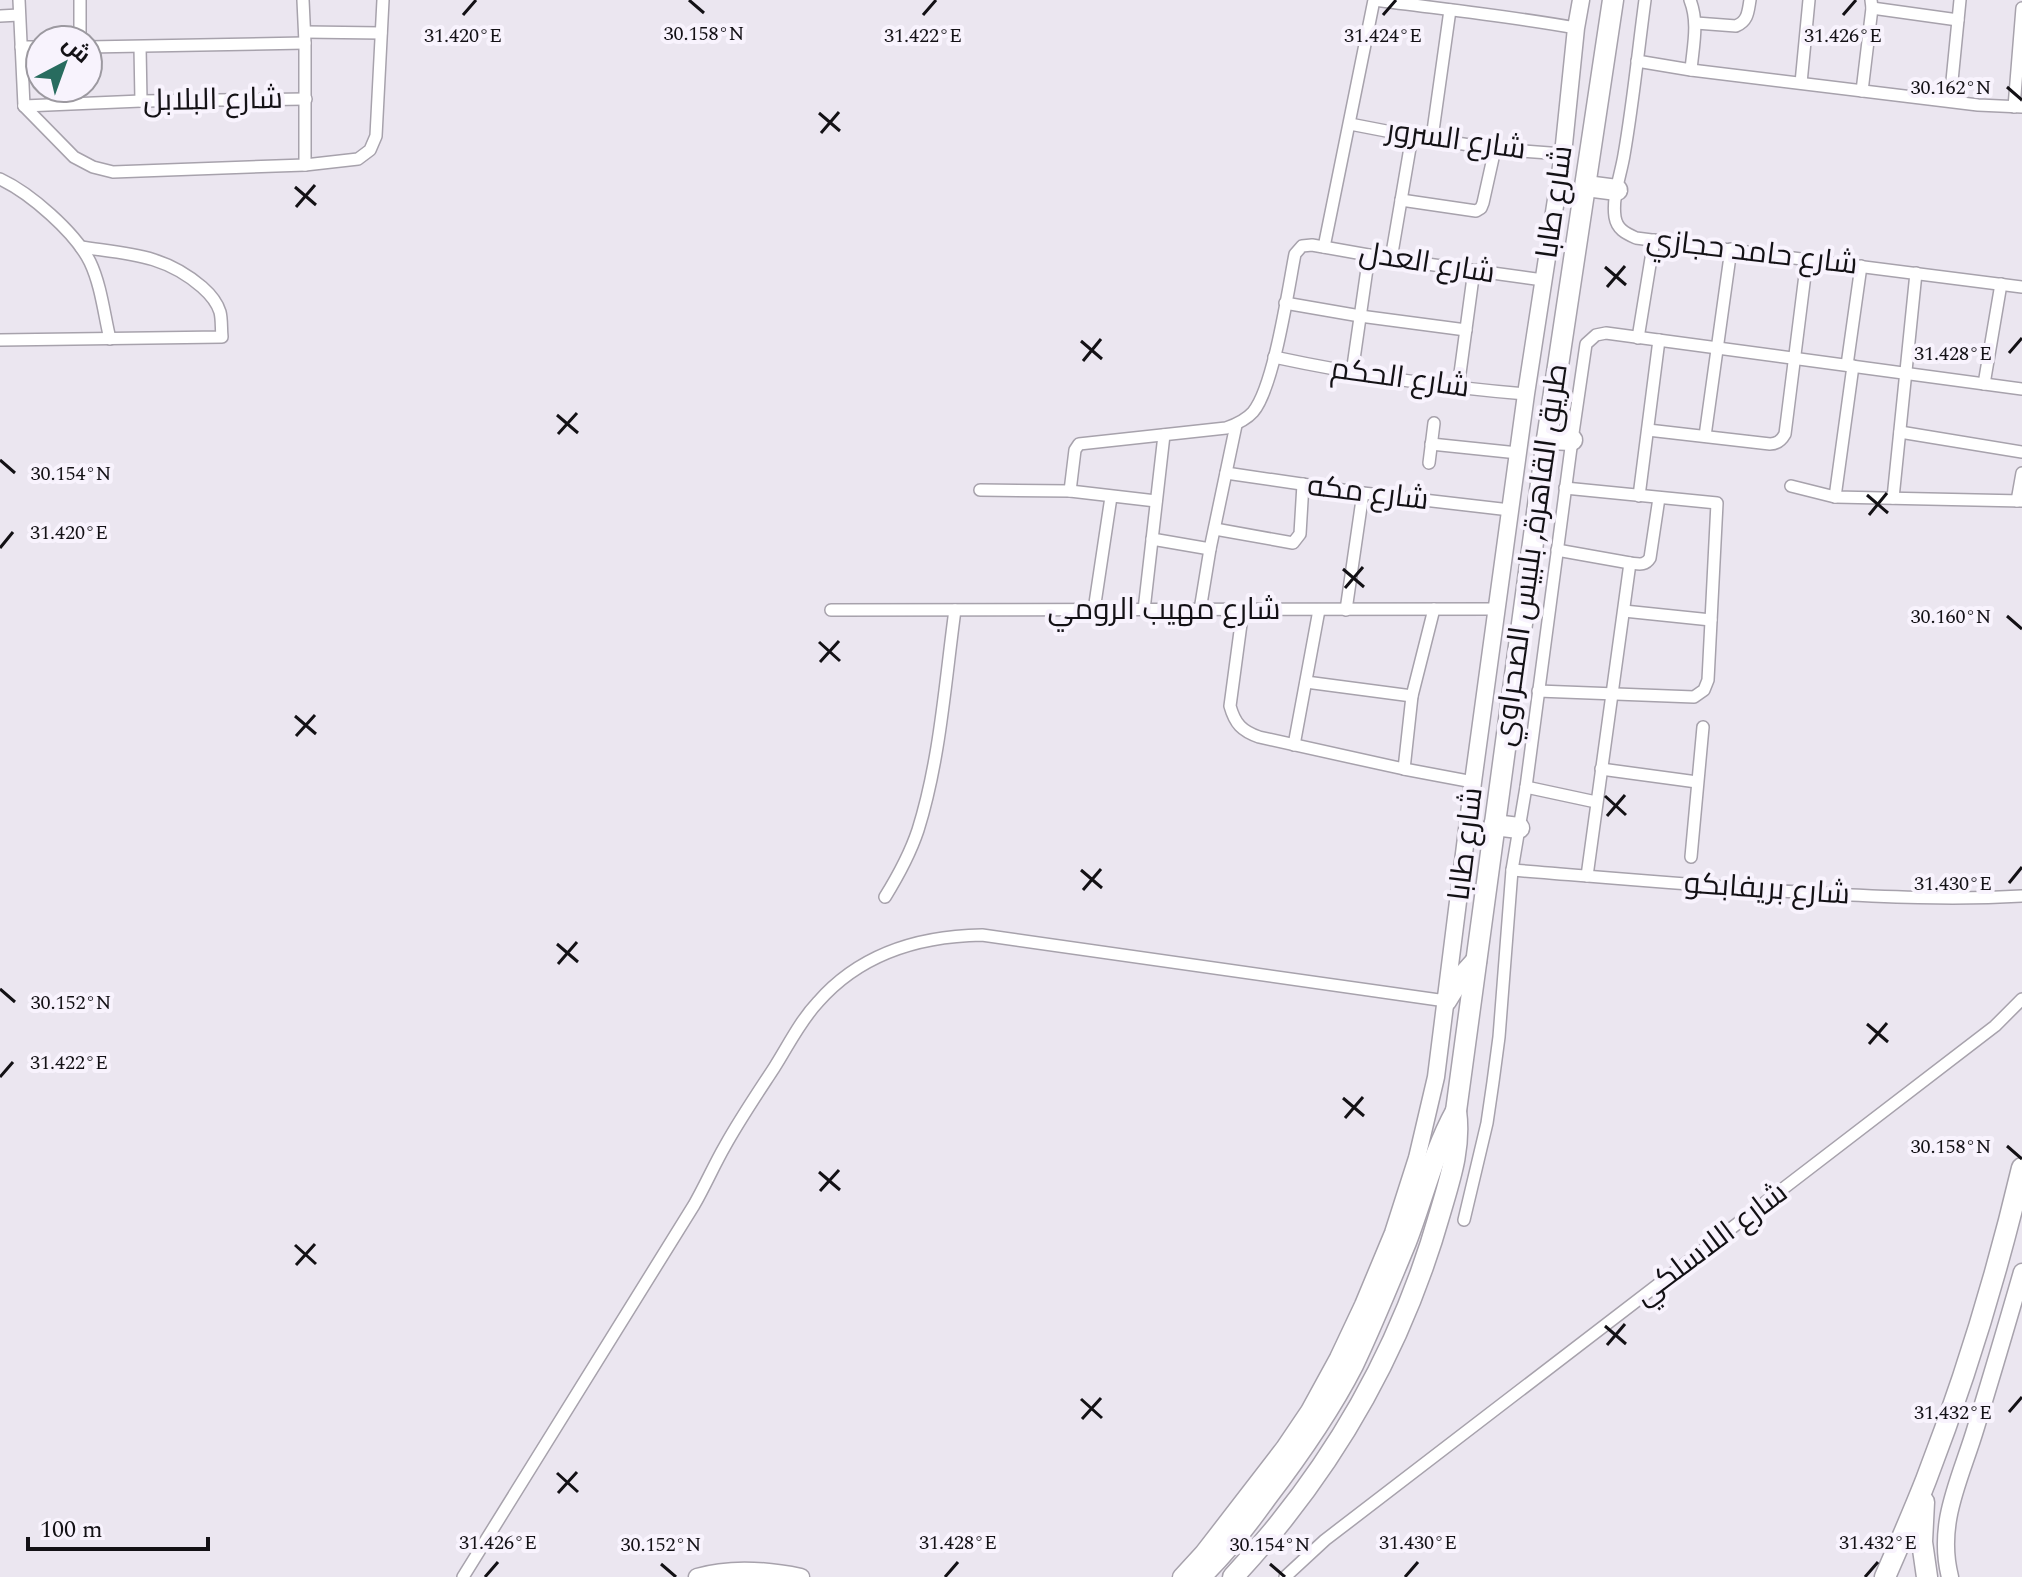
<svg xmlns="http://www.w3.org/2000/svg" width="2022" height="1577" font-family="Spectral,Cairo,serif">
  <rect width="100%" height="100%" fill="#ebe6f0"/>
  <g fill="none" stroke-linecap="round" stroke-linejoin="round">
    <g stroke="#a7a2ac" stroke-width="14">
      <g id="street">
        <polyline points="19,0 24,106"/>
        <polyline points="303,0 305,43 305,165"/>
        <path d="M1375,0C1442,9 1509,16 1576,28"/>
        <path d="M1645,0C1638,52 1633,104 1624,155C1621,174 1612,197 1615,217C1617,229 1625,233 1636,238L2022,287"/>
        <path d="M1690,0C1699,23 1693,46 1691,70"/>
        <polyline points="1872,8 1958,20"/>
        <polyline points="0,16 19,15"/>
        <path d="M1696,23L1736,26C1748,21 1748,12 1750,0"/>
        <polyline points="305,32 381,33"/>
        <polyline points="80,40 80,0"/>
        <polyline points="21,47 40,47"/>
        <polyline points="88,47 305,43"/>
        <polyline points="140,47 141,101"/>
        <polyline points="1637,61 1691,70 1978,105 2022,107"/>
        <polyline points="1801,83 1809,0"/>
        <polyline points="1862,91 1872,8 1871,0"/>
        <polyline points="1950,101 1960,0"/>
        <polyline points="24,106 74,157 93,167 113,172 305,165 358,159 370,150 376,136 383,0"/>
        <polyline points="24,106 141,101 306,99"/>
        <polyline points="2014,107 2022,8"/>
        <polyline points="1350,124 1412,136 1495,149 1563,154"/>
        <polyline points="1432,138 1450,10"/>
        <path d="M0,179C30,193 75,232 90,262C101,285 104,314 110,339"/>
        <polyline points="1401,200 1476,211 1481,208 1483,203 1495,149"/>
        <polyline points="1324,247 1374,0"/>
        <polyline points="1391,259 1412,136"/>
        <polyline points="1285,303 1360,316 1466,330"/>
        <polyline points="1638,338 1654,240"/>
        <path d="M0,340L222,337C221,328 222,320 220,312C217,302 210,294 202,287C164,254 128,254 81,247"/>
        <path d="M1274,357C1358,375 1440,387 1526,394"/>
        <polyline points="1847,365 1861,266"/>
        <polyline points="1352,373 1369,255"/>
        <polyline points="1984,384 2001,284"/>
        <polyline points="1458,388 1474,270"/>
        <path d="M1648,430L1770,444C1777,444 1781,441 1785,434L1807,259"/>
        <polyline points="1900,432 2022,452"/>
        <polyline points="1705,436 1731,249"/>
        <polyline points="1431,444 1518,453"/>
        <polyline points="1429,463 1434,423"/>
        <polyline points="1226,473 1363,493 1510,510"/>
        <polyline points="1791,486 1835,497 2022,501"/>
        <polyline points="980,490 1070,491 1156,501"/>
        <path d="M1070,491L1075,450L1079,444L1226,428C1237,424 1246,420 1253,412C1274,387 1288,290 1295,254L1302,246L1312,245L1391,259L1543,280"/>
        <polyline points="1639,496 1659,340"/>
        <polyline points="1835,497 1853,366"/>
        <polyline points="1893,498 1916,273"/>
        <polyline points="2017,501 2022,473"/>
        <polyline points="1215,529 1293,543 1300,534 1303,484"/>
        <polyline points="1152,539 1210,549"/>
        <path d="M1557,550L1630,563C1639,564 1645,566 1650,558L1659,498"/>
        <path d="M1243,609L1230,706C1235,724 1242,731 1259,737L1404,769L1412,696L1434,609"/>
        <polyline points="831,610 1498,609"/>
        <polyline points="1094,610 1111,497"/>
        <polyline points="1144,610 1164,435"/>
        <polyline points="1200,610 1210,549 1236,425"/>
        <polyline points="1346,610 1363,493"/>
        <polyline points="1624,611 1711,620"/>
        <polyline points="1306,682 1412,696"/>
        <polyline points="1538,691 1694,697 1704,690 1708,680 1717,503 1565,488"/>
        <polyline points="1294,745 1319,610"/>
        <polyline points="1404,769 1473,782"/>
        <polyline points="1601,769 1697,782"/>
        <polyline points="1526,787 1596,802"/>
        <polyline points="1691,857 1703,727"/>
        <path d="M1512,870C1613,878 1714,887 1815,893C1884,897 1953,900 2022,896"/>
        <polyline points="1587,876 1630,563"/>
        <path d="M885,897C898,876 910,854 918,830C940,760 945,683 955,610"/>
        <polyline points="1464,1220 1487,1123 1493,1082 1499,1037 1512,870 1526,787 1572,440 1586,344 1596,335 1606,333 2022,389"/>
        <path d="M463,1577L694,1205C705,1186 714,1165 725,1146C740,1119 757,1094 774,1068C788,1046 800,1021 818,1002C860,954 920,936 982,935L1446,1001"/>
        <polyline points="1285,1577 1325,1540 1995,1026 2022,999"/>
      </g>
    </g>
    <g stroke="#a7a2ac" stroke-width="19">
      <g id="secondary">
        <path d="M697,1577C731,1567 767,1570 801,1577"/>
        <polyline points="1181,1577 1203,1553 1284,1448 1309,1411 1338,1358 1363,1305 1393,1233 1417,1158 1436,1077 1473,782 1526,394 1563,154 1576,28 1581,0"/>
        <path d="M1950,1577C1936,1522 1961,1478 1976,1427C1992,1375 2007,1324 2022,1272"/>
      </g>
    </g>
    <g stroke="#a7a2ac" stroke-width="23">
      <g id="highway">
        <polyline points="1586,186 1617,190"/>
        <polyline points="1547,439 1572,440"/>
        <polyline points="1494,825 1519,828"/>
        <polyline points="1446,1001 1459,980 1476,961"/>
        <polyline points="1924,1502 1922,1542 1927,1577"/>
        <path d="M1200,1577C1225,1553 1246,1526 1266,1498C1298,1456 1329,1412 1353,1365C1372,1325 1389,1283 1406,1242C1423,1198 1433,1153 1456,1111"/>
        <path d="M1233,1577C1331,1472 1401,1351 1440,1213C1450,1179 1461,1147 1456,1111L1547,439L1613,0"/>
        <path d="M1885,1577C1899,1545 1913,1513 1926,1480C1965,1379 1997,1274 2022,1168"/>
      </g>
    </g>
    <use href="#street" stroke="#fff" stroke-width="11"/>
    <use href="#secondary" stroke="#fff" stroke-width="16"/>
    <use href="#highway" stroke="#fff" stroke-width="20"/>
  </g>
  <path fill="none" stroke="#131115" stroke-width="3" d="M689,0L704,13M463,15L476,0M923,15L936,0M1383,15L1396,0M1843,15L1856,0M2007,87L2022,100M819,113L840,131M821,133L839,112M295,187L316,205M296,207L315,185M1605,267L1626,285M1607,287L1625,266M1081,341L1102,359M2009,353L2022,338M1083,361L1101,339M557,415L578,433M558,434L577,413M0,460L15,473M1867,495L1888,513M1869,515L1887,493M0,548L13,532M1343,569L1364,587M1345,588L1363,567M2007,616L2022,629M819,642L840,661M820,662L839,641M295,716L316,734M296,736L315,715M1605,796L1626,815M1607,816L1625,795M1081,870L1102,888M2009,883L2022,867M1083,890L1101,869M557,944L578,962M558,964L577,942M0,989L15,1002M1867,1024L1888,1042M1869,1044L1887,1023M0,1077L13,1062M1343,1098L1364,1116M1345,1118L1363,1097M2007,1146L2022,1159M819,1172L840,1190M820,1191L839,1170M295,1245L316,1264M296,1265L315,1244M1605,1326L1626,1344M1607,1345L1625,1324M1081,1399L1102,1418M2009,1412L2022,1397M1082,1419L1101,1398M557,1473L578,1492M558,1493L577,1472M661,1564L676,1577M1270,1564L1285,1577M485,1577L498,1562M945,1577L958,1562M1405,1577L1418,1562M1865,1577L1878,1562"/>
  <g text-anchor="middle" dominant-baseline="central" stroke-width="8" stroke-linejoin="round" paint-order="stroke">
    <g font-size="30" fill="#131115" stroke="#f8f3fd">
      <text transform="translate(213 100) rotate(-1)">شارع البلابل</text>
      <text transform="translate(1456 140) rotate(8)">شارع السرور</text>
      <text transform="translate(1555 202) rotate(-82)">شارع طابا</text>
      <text transform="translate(1752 252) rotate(7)">شارع حامد حجازي</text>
      <text transform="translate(1427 263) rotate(9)">شارع العدل</text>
      <text transform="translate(1400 378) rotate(8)">شارع الحكم</text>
      <text transform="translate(1368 493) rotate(7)">شارع مكه</text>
      <text transform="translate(1531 555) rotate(-82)">طريق القاهرة, بلبيس الصحراوي</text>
      <text x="1164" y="610">شارع مهيب الرومي</text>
      <text transform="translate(1466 844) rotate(-83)">شارع طابا</text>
      <text transform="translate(1767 889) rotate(4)">شارع بريفابكو</text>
      <text transform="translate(1711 1244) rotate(-37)">شارع اللاسلكي</text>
    </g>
  </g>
  <g font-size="20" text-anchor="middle" fill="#131115" stroke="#f8f3fd" stroke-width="8" stroke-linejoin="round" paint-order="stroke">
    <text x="704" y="40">30.158°N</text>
    <text x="463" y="42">31.420°E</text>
    <text x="923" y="42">31.422°E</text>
    <text x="1383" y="42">31.424°E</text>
    <text x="1843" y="42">31.426°E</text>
    <text x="1951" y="94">30.162°N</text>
    <text x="1953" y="360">31.428°E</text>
    <text x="71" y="480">30.154°N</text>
    <text x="69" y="539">31.420°E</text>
    <text x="1951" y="623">30.160°N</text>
    <text x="1953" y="890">31.430°E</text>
    <text x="71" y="1009">30.152°N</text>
    <text x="69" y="1069">31.422°E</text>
    <text x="1951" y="1153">30.158°N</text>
    <text x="1953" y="1419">31.432°E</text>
    <text x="498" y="1549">31.426°E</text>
    <text x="958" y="1549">31.428°E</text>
    <text x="1418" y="1549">31.430°E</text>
    <text x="1878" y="1549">31.432°E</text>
    <text x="661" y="1551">30.152°N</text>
    <text x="1270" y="1551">30.154°N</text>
  </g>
  <g transform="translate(64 64) rotate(41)"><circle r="38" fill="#f8f3fd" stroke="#9c99a0" stroke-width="2"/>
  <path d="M0-6L14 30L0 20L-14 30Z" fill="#286c5f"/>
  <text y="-12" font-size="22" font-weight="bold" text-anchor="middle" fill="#131115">ش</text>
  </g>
  <path d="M28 1537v12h180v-12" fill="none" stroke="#131115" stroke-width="4"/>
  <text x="40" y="1537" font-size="24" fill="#131115" stroke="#f8f3fd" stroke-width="6" paint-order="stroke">100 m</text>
</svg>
